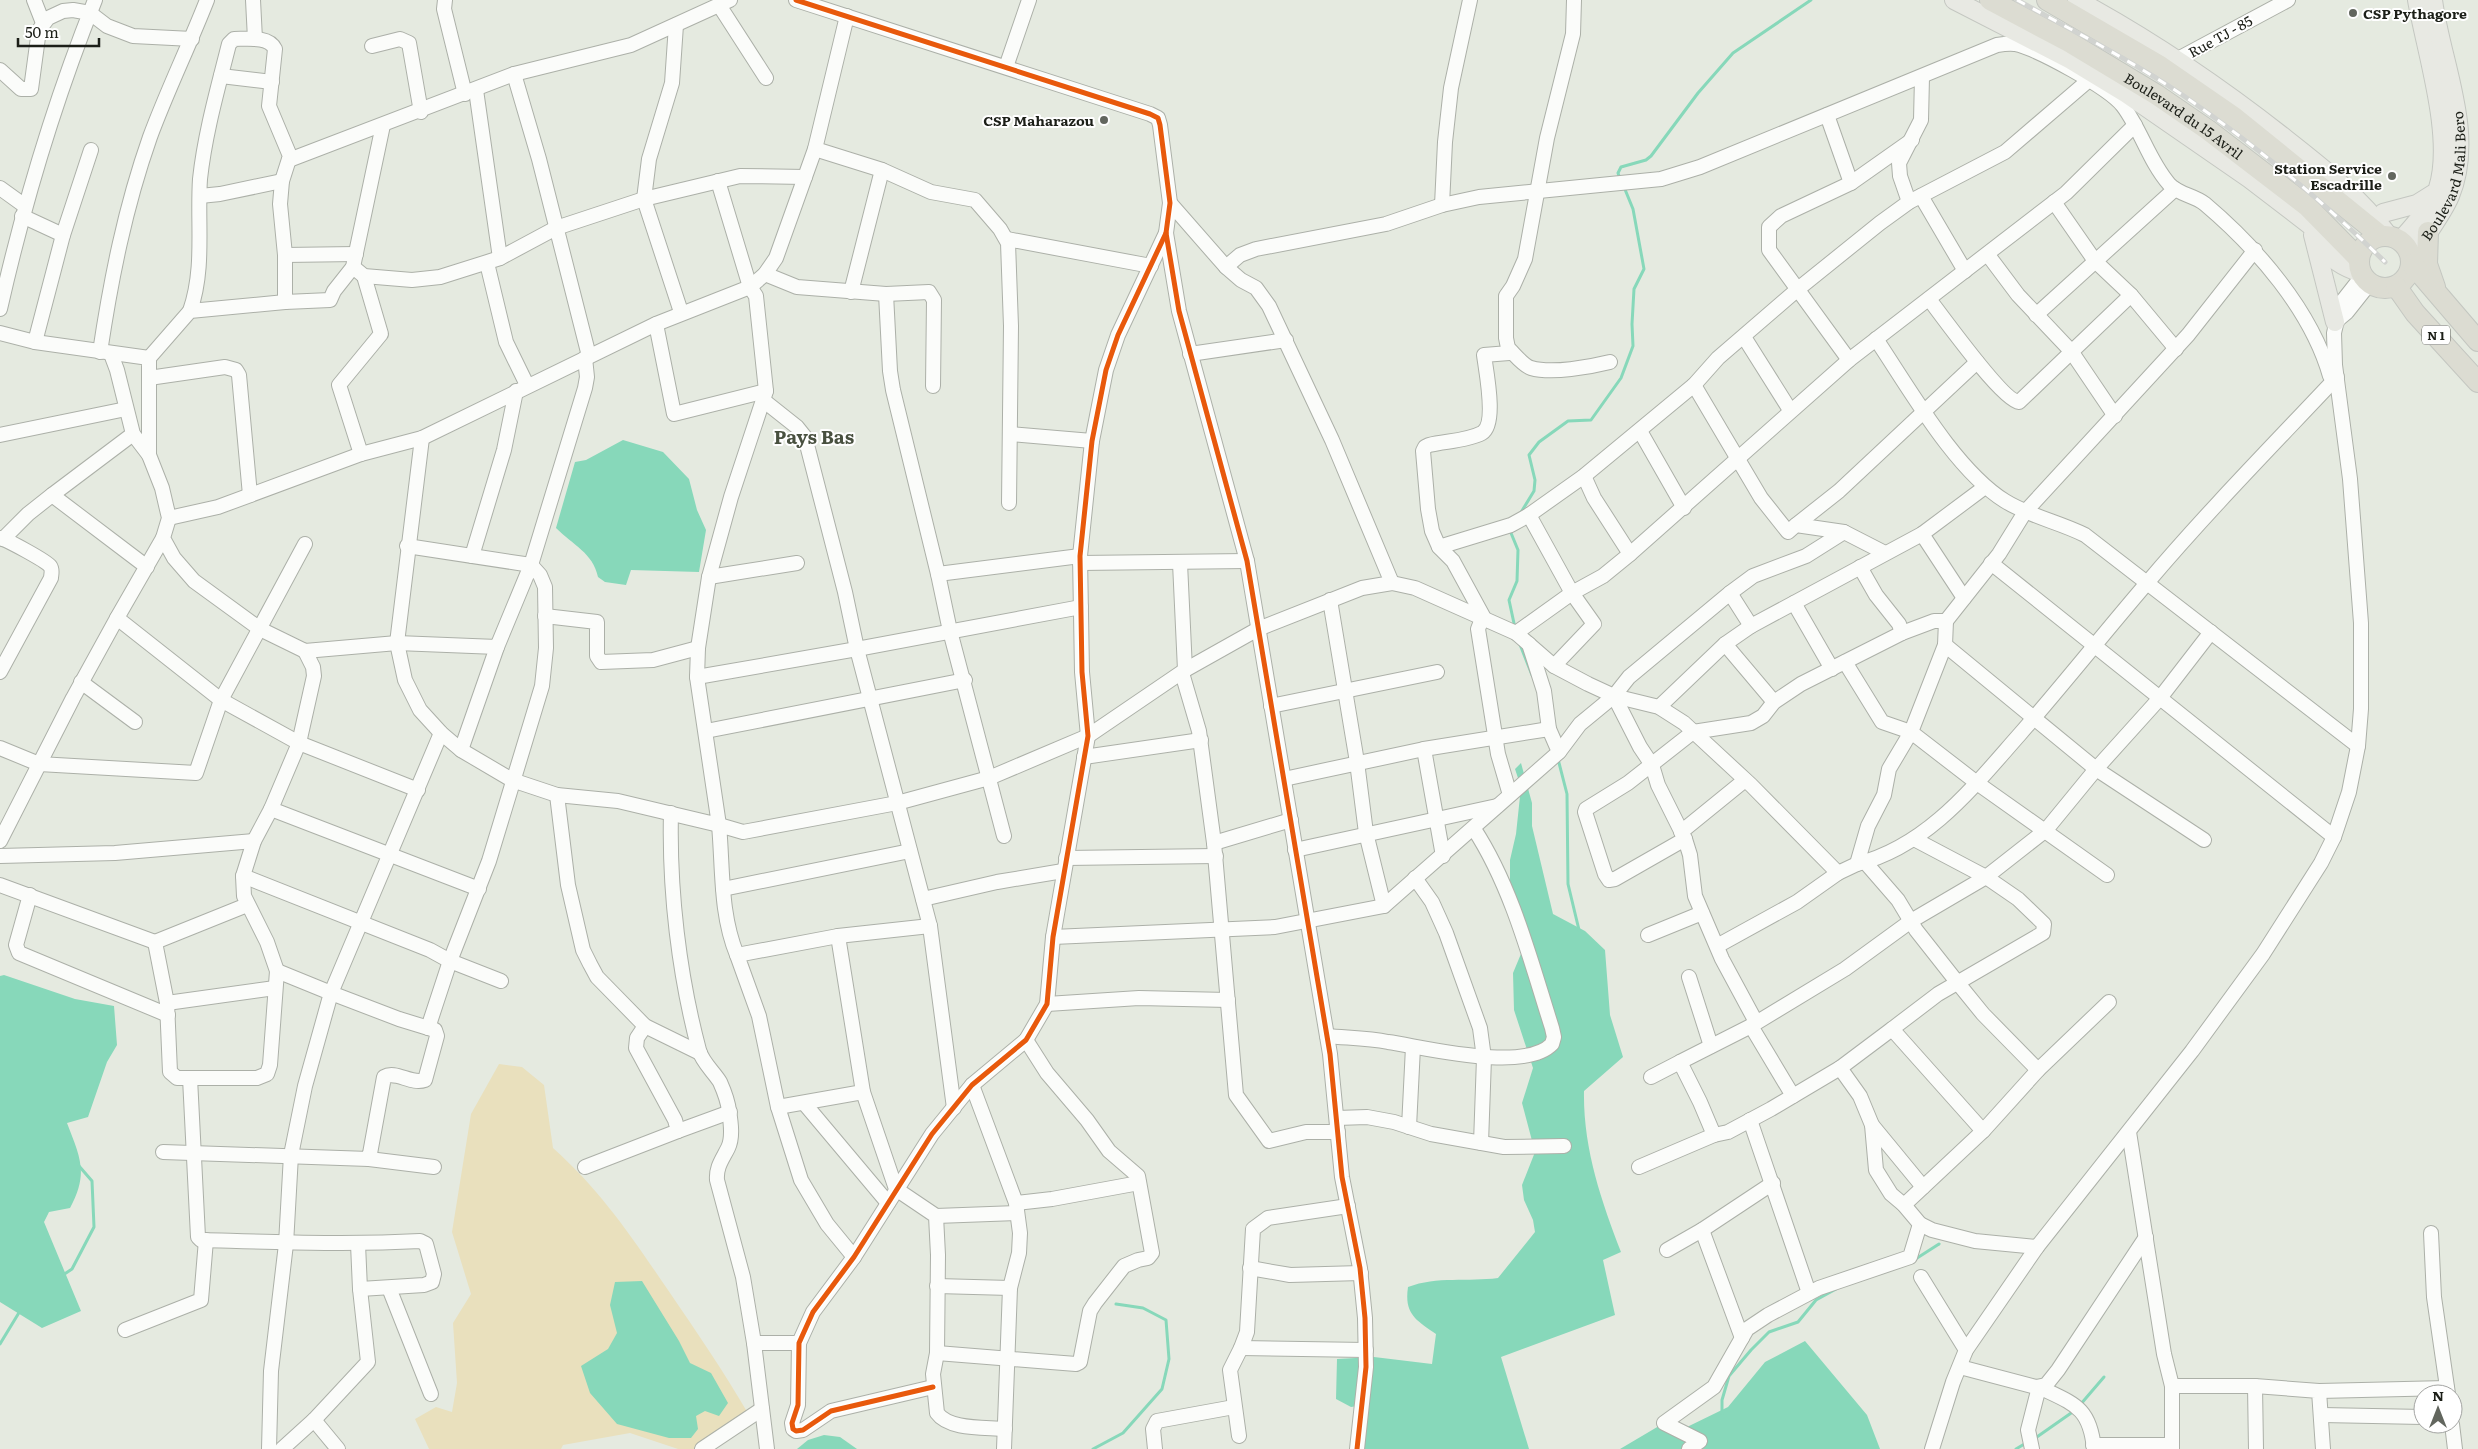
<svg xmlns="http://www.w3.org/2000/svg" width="2478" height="1449" font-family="Literata,serif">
  <rect width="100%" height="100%" fill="#e5eae0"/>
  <path fill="#e9e0bd" d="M499,1064L522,1067L544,1085L553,1148C602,1192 631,1236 668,1290C696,1331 724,1372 749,1415L700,1449H678L630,1433L563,1445L561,1449H429L415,1419L436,1407L452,1412L457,1383L453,1323L471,1294L452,1232L471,1114Z"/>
  <g fill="#87d8ba">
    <path d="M623,440L663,452L689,479L697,510L706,530L699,572L631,570L626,585L605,582L598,577C593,553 573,545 556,528L575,462L586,460Z"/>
    <path d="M1521,763L1532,803V826L1553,914L1585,931L1605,950L1610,1015L1623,1057L1584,1091C1583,1148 1601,1200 1621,1252L1603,1260L1615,1315L1501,1357L1529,1449H1363L1364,1405L1351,1407L1336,1399L1337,1359L1374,1357L1432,1364L1436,1334C1416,1320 1404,1314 1408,1287C1437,1276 1468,1282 1498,1278L1535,1232L1533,1220L1524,1200L1522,1185L1535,1152L1522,1103L1533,1068L1514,1010L1513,973L1523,949L1510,888V860L1516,834L1521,787L1515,769Z"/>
    <path d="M4,975L75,999L114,1006L117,1045L107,1062L88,1117L67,1123C80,1157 89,1173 70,1208L49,1212L44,1222L81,1311L42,1328L0,1302V976Z"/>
    <polygon points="642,1281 679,1341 690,1363 711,1373 728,1403 719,1416 705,1411 696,1416 698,1429 691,1438 669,1438 617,1424 590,1393 581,1366 608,1349 617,1333 610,1305 615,1282"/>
    <polygon points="1805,1341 1867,1415 1880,1449 1620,1449 1664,1423 1687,1427 1728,1407 1765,1362"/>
    <polygon points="824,1435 840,1437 857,1449 797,1449 808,1440"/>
  </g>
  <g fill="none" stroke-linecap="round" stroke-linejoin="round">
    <g stroke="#87d8ba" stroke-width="3">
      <polyline points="1620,179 1618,173 1621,167 1646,160 1651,156 1698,93 1733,53 1811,0"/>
      <polyline points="1520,514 1534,491 1535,480 1529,455 1539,442 1568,421 1591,420 1621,378 1633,346 1632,324 1634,289 1644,269 1633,209 1624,187"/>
      <polyline points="1513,529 1511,533 1518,550 1517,581 1509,600 1515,628"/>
      <polyline points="1519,642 1532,675"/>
      <polyline points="1558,759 1567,794 1568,884 1579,930"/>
      <polyline points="1914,1260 1939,1244"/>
      <polyline points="63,1275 72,1269 94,1227 92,1181 79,1166"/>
      <polyline points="0,1344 20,1311"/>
      <polyline points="2080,1405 2104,1377"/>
      <polyline points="1722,1413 1722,1400 1729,1376 1751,1350 1769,1332 1798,1322 1816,1300 1836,1289"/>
      <polyline points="2034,1439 2074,1411"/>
      <polyline points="1093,1449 1123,1433 1162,1389 1169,1359 1166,1320 1143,1308 1116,1304"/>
      <polyline points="2016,1449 2026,1443"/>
    </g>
    <g stroke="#acb0a8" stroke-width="16">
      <g id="minor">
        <polyline points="34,0 43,23"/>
        <polyline points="253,0 255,39"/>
        <polyline points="445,0 444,9 465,94"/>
        <polyline points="796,0 1150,114 1158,118 1160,125 1170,203 1166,233 1179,311 1247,561 1330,1054 1342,1177 1360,1268 1365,1318 1366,1367 1357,1449"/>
        <polyline points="719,5 766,78"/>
        <polyline points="676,25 672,83 649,159 644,199 681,312"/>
        <polyline points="372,46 400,39 409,43 421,112"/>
        <polyline points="2178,59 2288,0"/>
        <polyline points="1006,67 1029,0"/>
        <polyline points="0,70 21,89 31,89 39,30 48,18 63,11 73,10 90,13 107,26 133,36 192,39"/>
        <polyline points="514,74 539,159 589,356"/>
        <polyline points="221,76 272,82"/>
        <polyline points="476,90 500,258"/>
        <polyline points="1827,115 1851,183"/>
        <polyline points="815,149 882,170 931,192 975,200 1000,229 1008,243 1011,326 1009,503"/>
        <polyline points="289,160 514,74 631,45 730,0"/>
        <polyline points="0,188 25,206"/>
        <polyline points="200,196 220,194 282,181"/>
        <polyline points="1921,196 1965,271"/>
        <polyline points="1909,202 1900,176 1899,163 1921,120 1922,77"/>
        <polyline points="2054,202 2095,261 2131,295 2176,349"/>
        <polyline points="1170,203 1226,267 1241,280 1256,288 1269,306 1332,440 1392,583"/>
        <polyline points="1442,205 1445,142 1451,88 1470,0"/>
        <polyline points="22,216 63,235"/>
        <polyline points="1007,239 1151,266"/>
        <polyline points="285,255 356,254"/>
        <polyline points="1988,255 2018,295 2071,351 2115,416"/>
        <polyline points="487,263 506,342 527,385"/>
        <polyline points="353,267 364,276 412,280 440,277 500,258 556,228 644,199 740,176 805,177"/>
        <path d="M1226,267L1240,255L1256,249L1386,224L1442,205L1479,197L1661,179L1700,167L1997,45C2003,44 2009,43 2015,44C2038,49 2109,88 2123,106C2141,130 2149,161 2169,184C2179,195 2194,195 2205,204C2257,248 2311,310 2330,376"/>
        <polyline points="765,274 797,287 886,294 929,292 934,300 933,386"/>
        <polyline points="851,292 882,170"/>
        <polyline points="886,294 890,371 893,390 938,574 950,631 1004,836"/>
        <path d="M1929,299C1942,316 2003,401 2019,402L2131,295"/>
        <path d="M0,309C24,203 55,100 95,0"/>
        <path d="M190,311C205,268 197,223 200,179C205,133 218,88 229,44L234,39C247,39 269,36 275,49L269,106L290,156L282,181L280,204L285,255V302"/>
        <polyline points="2036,315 2175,189"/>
        <polyline points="2335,322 2347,312 2370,283"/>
        <polyline points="656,324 674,414 766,391"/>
        <polyline points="0,333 35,342 149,358 149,455"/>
        <polyline points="1744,337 1790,410"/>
        <path d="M1876,339C1909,388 1955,470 2005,501C2029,516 2059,522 2085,535L2358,746"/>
        <polyline points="35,342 63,235 91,150"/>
        <path d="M1510,350C1516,356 1524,366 1531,368C1552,374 1590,367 1610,362"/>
        <path d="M100,352C111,279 125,208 150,137C167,91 189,46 207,0"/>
        <polyline points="111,354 117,370 133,434 149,455 162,488 169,518 163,538 174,558 194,581 260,629 305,651 397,643 497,647 531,565 585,388 587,377 585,358"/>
        <polyline points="1190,354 1286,340"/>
        <polyline points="149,358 190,311 285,302 330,300 334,291 353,267 383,125"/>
        <polyline points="1849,360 1769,250 1769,227 1781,216 1851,183 1912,140"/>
        <polyline points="149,378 225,367 236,370 239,375 250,495"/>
        <polyline points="1694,385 1761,498 1788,532 1796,525 1844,532 1885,553"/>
        <polyline points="763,400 797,427 805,437 845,592 857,649 930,926 954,1108"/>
        <polyline points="1640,431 1684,508"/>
        <polyline points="1011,434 1092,441"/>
        <polyline points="0,435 126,409"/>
        <polyline points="422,438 397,643 405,680 420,710 441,733 461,750 512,780 557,795 568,885 583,950 590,964 597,977 645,1026 700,1053"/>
        <polyline points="361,454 339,385 381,334 364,276"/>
        <polyline points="1584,476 1594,498 1630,554"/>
        <polyline points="52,495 133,434"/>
        <polyline points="1529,515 1572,593 1594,624 1554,666"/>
        <polyline points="169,518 218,507 361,454 422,438 656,324 750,287 765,274 776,258 815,149 847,16"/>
        <polyline points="1796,525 1839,491 1977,362"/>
        <polyline points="1922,534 1964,598"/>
        <path d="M0,538C8,540 46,561 50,566C53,570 51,575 51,578L0,672"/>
        <polyline points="163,538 117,618 221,700 299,743 418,790"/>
        <polyline points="3,539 28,514 52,495 147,567"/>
        <polyline points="407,546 531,565 540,575 545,587 546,648 542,686 489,861 450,961 428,1028"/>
        <polyline points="1439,547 1511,525 1529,515 1584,476 1694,385 1718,358 1798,289 1880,223 1909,202 2005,152 2089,80"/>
        <polyline points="472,556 504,450 516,391"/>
        <polyline points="1080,563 1247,561"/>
        <polyline points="1180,563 1185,670"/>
        <polyline points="1991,563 2334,837"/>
        <polyline points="1860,567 1876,595 1899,624 1902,633"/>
        <polyline points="938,574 1080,556"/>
        <polyline points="709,577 797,563"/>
        <polyline points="1730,593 1753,576 1806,556 1844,532"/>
        <polyline points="1330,600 1357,762 1366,833 1384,906"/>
        <polyline points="1794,603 1832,669"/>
        <polyline points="545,616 597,622 597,656 601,662 653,660 698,648"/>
        <polyline points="1946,621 1945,645 1911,732 1977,783 2107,875"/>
        <polyline points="1751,626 1730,593 1629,677 1614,696 1640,747 1652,765 1658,785 1685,839 1690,855 1695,896 1722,959 1756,1022"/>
        <polyline points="1516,633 1572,593 1603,576 1630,554 1849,360 2066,193 2135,125"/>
        <polyline points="1725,644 1774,702"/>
        <polyline points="1945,645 2096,769 2204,840"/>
        <path d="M1845,662L1882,722L1911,732L1889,769L1884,795L1868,826L1857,864C1928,846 1974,786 2020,734C2063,685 2104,633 2147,583C2207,512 2273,445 2337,377"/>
        <polyline points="1182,673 1199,731 1214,843 1236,1095 1269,1141 1306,1132 1338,1132"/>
        <polyline points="697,677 857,649 1081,607"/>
        <polyline points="81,682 135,722"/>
        <polyline points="1271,706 1437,672"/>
        <polyline points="1659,707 1725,644 1751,626 1922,534 1985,487"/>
        <polyline points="706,731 965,680"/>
        <polyline points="0,748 39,764 196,773 221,700 305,544"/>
        <polyline points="1424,749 1443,856"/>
        <polyline points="461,750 497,647"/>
        <polyline points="1559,752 1580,724 1614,696"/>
        <polyline points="1084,757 1201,740"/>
        <polyline points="1284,779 1424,749 1549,729"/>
        <polyline points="557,795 618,801 719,825 697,677 698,648 709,577 731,497 766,391 756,296 750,287 718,181"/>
        <path d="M1510,795L1498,754L1478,629L1483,616L1453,561L1439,547L1432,531L1428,509L1423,451L1425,447L1429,445C1445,441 1467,441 1482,433C1497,424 1486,371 1484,355L1509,353L1506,338V296L1513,286L1525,259L1547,138L1573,34L1574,0"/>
        <polyline points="271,809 479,889"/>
        <path d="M671,813C669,890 679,975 699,1050C702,1062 714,1072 720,1082C724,1091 728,1101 729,1111C731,1123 733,1138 728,1148C722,1160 716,1167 717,1180L743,1277L754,1343L767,1449"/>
        <polyline points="1681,832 1745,780"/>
        <polyline points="1685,839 1615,879 1609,880 1605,874 1585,812 1586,809 1628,783 1693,732 1751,723 1763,716 1774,702 1801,684 1902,633 1934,621 1946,621 1999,554 2025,512 2188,335 2255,250"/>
        <polyline points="1914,839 1986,877 2018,899 2044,924 2043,933 1938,994 1892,1029 1983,1131"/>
        <polyline points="0,841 73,698 117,618"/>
        <polyline points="1214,843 1291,820"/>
        <polyline points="1295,850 1497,806"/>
        <polyline points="0,856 115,853 254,841"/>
        <polyline points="1066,858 1216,856"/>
        <polyline points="1865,862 1898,900 1916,930 1957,982 1983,1014 2038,1070"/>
        <polyline points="243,876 430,950 450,961 501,981"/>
        <polyline points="1415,878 1432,902 1446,933 1480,1028 1484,1058 1481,1143"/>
        <polyline points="0,885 155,942"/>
        <polyline points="723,889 910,851"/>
        <polyline points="30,895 16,945 19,953 168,1015"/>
        <polyline points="923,899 997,882 1063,871"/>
        <path d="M247,905L155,942L167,1003L170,1072L177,1078H190L198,1237L201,1240C275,1242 347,1245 420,1241L426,1244L434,1274L432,1282L424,1285L360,1289"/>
        <polyline points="1648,935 1702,913"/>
        <path d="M838,936L863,1092L896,1189L936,1216L938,1255L937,1353L933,1374L937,1413C949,1430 985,1427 1005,1429"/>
        <polyline points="1053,937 1275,927 1384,906 1559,752 1549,729 1544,691 1529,644"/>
        <polyline points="1717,946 1797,902 1838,873 1857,864"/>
        <path d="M737,955C720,914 723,869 719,825L743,832L897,803L989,778L1088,736L1185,670L1258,629L1362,588L1392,583L1415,588L1516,633L1554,666L1588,684L1614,696L1659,707L1684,723L1751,785L1838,873"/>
        <polyline points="1689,977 1711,1046"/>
        <polyline points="167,1003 275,988"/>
        <polyline points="1047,1004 1139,998 1228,1000"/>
        <polyline points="1751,1026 1793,1096"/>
        <path d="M1327,1036C1347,1038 1368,1038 1388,1042C1424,1047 1524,1073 1552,1044L1554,1037L1552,1028C1531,962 1512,887 1474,829"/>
        <polyline points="1840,1068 1860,1096 1872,1125 1876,1170 1891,1194 1904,1205 1920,1224 1932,1230 1975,1241 2037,1247"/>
        <polyline points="1651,1077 1680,1062"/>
        <polyline points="190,1078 257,1078 267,1074 270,1065 277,971 267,942 244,896 243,876 254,841 271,809 299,743 314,676 313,667 305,651"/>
        <polyline points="972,1085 1016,1203 1020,1233 1019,1253 1010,1288 1004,1449"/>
        <polyline points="804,1103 888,1203"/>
        <polyline points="778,1107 863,1092"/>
        <polyline points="1337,1118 1367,1117 1394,1122 1431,1134 1504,1147 1564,1146"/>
        <polyline points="1750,1120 1809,1293"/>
        <polyline points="1872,1125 1923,1187"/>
        <polyline points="1409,1127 1413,1047"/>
        <polyline points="678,1131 730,1112"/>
        <polyline points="2129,1132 2164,1354 2172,1386 2172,1449"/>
        <polyline points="1714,1135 1700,1102 1680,1062 1751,1026 1845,969 1911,921 1986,877 2046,830 2096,769 2160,698 2211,632"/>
        <path d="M163,1152L369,1159L384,1077C396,1070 411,1085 425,1080L437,1036L435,1030L399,1019L331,993L441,733"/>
        <polyline points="369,1159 434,1167"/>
        <polyline points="585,1167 678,1131 675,1120 636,1048 637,1038 645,1026"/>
        <polyline points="1639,1167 1714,1135 1728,1132 1771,1109 1840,1068 1892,1029"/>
        <polyline points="1016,1203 1052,1199 1139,1183"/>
        <polyline points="1904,1205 1983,1131 2038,1070 2109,1002"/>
        <polyline points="936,1216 1017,1213"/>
        <polyline points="1702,1230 1742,1338"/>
        <polyline points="2431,1233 2434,1297 2448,1394"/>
        <polyline points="1667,1250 1702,1230 1773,1183"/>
        <polyline points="854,1257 827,1224 801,1180 778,1107 759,1016 737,955 838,936 930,926"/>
        <polyline points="1250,1268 1290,1275 1361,1273"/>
        <polyline points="1921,1277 1966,1350"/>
        <polyline points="937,1286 1010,1288"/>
        <polyline points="389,1288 431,1394"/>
        <polyline points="125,1330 201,1300 206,1240"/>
        <polyline points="754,1343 799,1343"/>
        <polyline points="1241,1348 1366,1350"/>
        <polyline points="937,1353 1076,1364 1080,1362 1090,1311 1095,1303 1124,1266 1138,1260 1148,1258 1152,1253 1138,1176 1109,1151 1087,1120 1047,1073 1026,1040"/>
        <polyline points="1960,1367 2036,1387 2046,1385 2058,1370 2146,1237"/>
        <polyline points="2172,1386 2255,1386 2319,1391 2323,1449"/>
        <polyline points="2255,1386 2256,1449"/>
        <polyline points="933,1387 831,1411 803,1430 796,1431 793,1429 792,1423 798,1405 799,1343 813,1312 854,1257 932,1134 972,1085 1026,1040 1047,1004 1053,937 1088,736 1082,672 1080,556 1092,441 1106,370 1118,335 1166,233"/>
        <polyline points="2319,1391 2447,1388"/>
        <polyline points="2322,1415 2423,1417"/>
        <polyline points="314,1420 338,1449"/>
        <polyline points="2452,1424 2455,1449"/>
        <polyline points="1239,1436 1230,1370 1241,1348 1247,1332 1253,1229 1268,1218 1348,1206"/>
        <polyline points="2093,1445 2172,1445"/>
        <polyline points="269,1449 271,1371 286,1244 291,1155 305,1086 331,993 277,971"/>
        <polyline points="282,1449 314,1420 368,1362 360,1289 358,1244"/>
        <polyline points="702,1449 762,1409"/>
        <polyline points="1155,1449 1153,1429 1157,1421 1234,1407"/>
        <polyline points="1689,1449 1700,1441 1664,1423 1714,1387 1747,1329 1768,1315 1819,1288 1910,1257 1920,1224"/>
        <polyline points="1932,1449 1953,1382 1966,1350 2037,1247 2192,1051 2263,954 2321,863 2334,837 2349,792 2358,746 2361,709 2361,623 2350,479 2335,365 2334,333 2341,303 2363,275"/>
        <path d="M2032,1449L2028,1430L2039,1387C2074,1404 2090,1407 2094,1449"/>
      </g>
    </g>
    <g stroke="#c4c7c1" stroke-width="20">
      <g id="major">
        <polyline points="1954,0 2071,60 2127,94 2250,179 2319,232 2336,249"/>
        <path d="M2077,0C2151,40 2220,87 2286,139C2323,168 2360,197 2388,235"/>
        <polyline points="2383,213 2417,204 2433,194"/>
        <polyline points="2313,235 2335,322"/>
        <path d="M2401,240C2414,225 2431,207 2438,188C2454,137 2426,52 2417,0"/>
        <path d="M2318,244C2331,259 2342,267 2361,273"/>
        <path id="s1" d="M2412,257C2423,239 2442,215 2450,196C2476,133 2441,63 2433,0"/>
      </g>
    </g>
    <g stroke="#c4c7c1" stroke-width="22">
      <g id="highway">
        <path id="s2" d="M1990,0L2069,42L2157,95L2208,130L2307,206L2359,259"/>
        <polyline points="2047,0 2160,66 2234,117 2381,236"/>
        <polyline points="2428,232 2427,264 2435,287"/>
        <circle cx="2385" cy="262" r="26"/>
        <polyline points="2412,264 2478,341"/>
        <polyline points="2396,286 2415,313 2478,382"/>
      </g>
    </g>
    <use href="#minor" stroke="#fbfcfa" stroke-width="14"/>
    <use href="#major" stroke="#e8e9e3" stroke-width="18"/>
    <use href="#highway" stroke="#dcdcd2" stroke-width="20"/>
    <g stroke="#d1d3d0" stroke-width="5">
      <path id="rail" d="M2017,0C2072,30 2128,59 2181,94C2254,144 2322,200 2385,262"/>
    </g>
    <use href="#rail" stroke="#fff" stroke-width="3" stroke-dasharray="9" stroke-linecap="butt"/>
    <g stroke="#fff" stroke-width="8">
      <g id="cycleway">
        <polyline points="796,0 1150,114 1158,118 1160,125 1170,203 1166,233 1179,311 1247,561 1330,1054 1342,1177 1360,1268 1365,1318 1366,1367 1357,1449"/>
        <polyline points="933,1387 831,1411 803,1430 796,1431 793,1429 792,1423 798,1405 799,1343 813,1312 854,1257 932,1134 972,1085 1026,1040 1047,1004 1053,937 1088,736 1082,672 1080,556 1092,441 1106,370 1118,335 1166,233"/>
      </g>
    </g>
    <use href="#cycleway" stroke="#e8590c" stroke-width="5"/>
  </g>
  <g fill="#62665e" stroke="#fff" stroke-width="2">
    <circle cx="2353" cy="13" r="5"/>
    <circle cx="1104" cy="120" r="5"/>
    <circle cx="2392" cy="176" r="5"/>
  </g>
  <g text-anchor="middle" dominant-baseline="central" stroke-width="4" stroke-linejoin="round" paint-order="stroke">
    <rect fill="#fff" stroke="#60625d" stroke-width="1" x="2422" y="325.5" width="28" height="19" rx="4"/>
    <g font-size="12" font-weight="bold" fill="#1c1f18">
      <text x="2436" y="335">N 1</text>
    </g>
    <g font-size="14" font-weight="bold" fill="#1c1f18" stroke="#fff" text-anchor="end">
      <text x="2363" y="13" text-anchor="start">CSP Pythagore</text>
      <text x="1094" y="120">CSP Maharazou</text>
      <text x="2382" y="168">Station Service<tspan x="2382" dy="16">Escadrille</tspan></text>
    </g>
    <g font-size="14" fill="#1c1f18" stroke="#fff">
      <text transform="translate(2220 36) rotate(-29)">Rue TJ - 85</text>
      <text stroke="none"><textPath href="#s2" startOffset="226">Boulevard du 15 Avril</textPath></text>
      <text stroke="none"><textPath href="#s1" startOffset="90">Boulevard Mali Bero</textPath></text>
    </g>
    <g font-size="19" font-weight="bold" fill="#48503f" stroke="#fff">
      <text x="814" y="436">Pays Bas</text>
    </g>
  </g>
  <g transform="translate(2438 1409)"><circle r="24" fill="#ffffff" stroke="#a4a5a3"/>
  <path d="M0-4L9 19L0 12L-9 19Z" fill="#62665e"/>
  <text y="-8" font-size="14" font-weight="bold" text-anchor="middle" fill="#1c1f18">N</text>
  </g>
  <path d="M18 38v8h81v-8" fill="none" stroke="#1c1f18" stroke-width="2.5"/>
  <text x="25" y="38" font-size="15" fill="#1c1f18" stroke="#ffffff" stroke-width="4" paint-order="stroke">50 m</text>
</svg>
